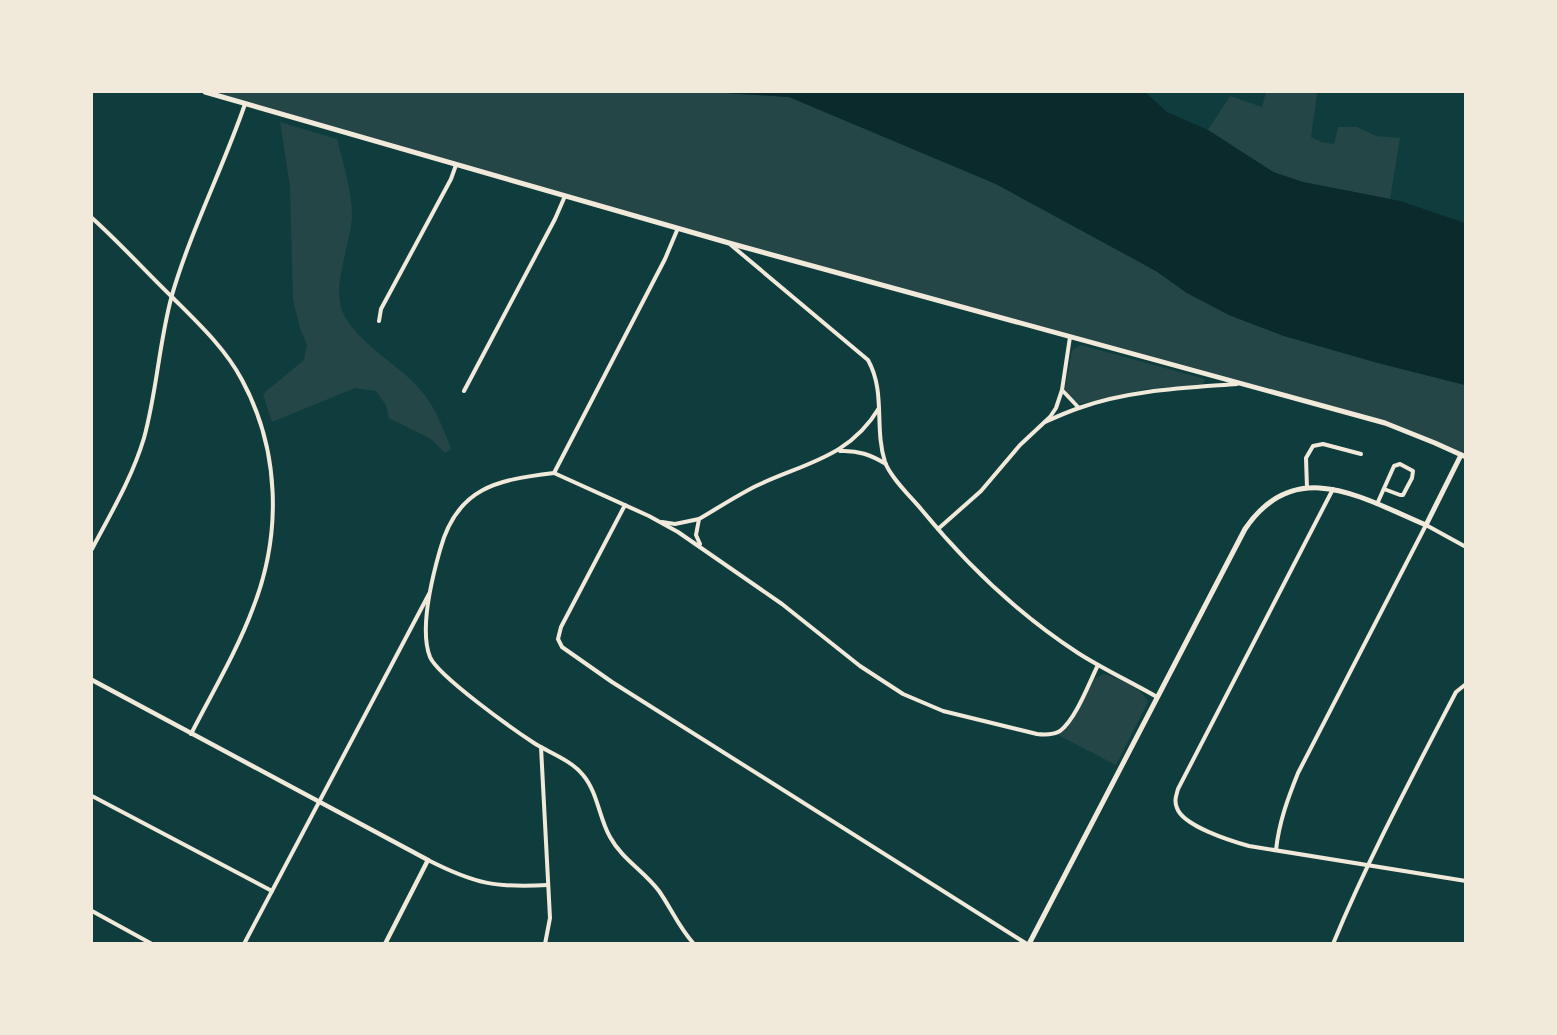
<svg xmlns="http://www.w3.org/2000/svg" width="1557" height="1035" font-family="Commissioner,sans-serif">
  <rect width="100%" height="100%" fill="#0f3d3e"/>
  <g fill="#244646">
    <polygon points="212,92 711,92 789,97 996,184 1156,271 1187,293 1229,315 1284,336 1378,363 1465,385 1465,457 1411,433 804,263"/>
    <polygon points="1266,92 1314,92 1317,94 1311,137 1321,142 1334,144 1338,127 1357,127 1376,136 1400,138 1390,199 1303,182 1273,172 1208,130 1230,96 1262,107"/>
    <path d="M280,122L337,139C343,163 352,190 352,216C351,244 330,289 344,315C361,345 393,361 416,385C435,405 441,423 451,449L445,453L431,439L389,418L386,405L376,391L355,388L272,422L263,394L304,360L307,345L300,328L293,300L290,187Z"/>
    <polygon points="1081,345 1205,379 1203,384 1197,385 1147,389 1080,404 1067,394 1065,389 1072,350"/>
    <path d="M1104,674C1117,678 1143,688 1148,702L1116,765L1058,735L1070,724L1095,678Z"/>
  </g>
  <polygon fill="#0a2a2b" points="711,92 1145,92 1167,112 1208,130 1273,172 1303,182 1400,201 1465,223 1465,385 1378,363 1284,336 1229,315 1187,293 1156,271 996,184 789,97"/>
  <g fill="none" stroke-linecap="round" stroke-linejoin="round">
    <g stroke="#f1e9da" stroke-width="4">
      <path d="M92,218C120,243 145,271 172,297C198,323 225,348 242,380C280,450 282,534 253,608C237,651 212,693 191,734"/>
      <path d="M678,228L665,259L554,473C497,480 457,487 440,550C432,578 419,629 430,657C438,676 514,730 534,743C550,753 571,760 583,775C598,793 599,818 610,837C622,859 644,871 659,891C671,908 679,928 694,944"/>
      <path d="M731,245L868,360C886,392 874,428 885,462C890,477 911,497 921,509C966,564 1018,614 1078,653C1103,669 1131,682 1157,697"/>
      <polyline points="379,321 381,309 451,179 456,165"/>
      <polyline points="1070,337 1062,390 1079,408"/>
      <polyline points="464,391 555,219 565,196"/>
      <path d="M1045,422C1056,417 1067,412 1079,408C1129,390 1184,388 1237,384"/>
      <path d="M840,451C858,450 871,455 886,464"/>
      <path d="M554,473L649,516L678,532L782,604L860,666L903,694L943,711L1037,734C1045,735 1053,735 1060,731C1076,719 1089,683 1098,665"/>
      <polyline points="1307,488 1306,458 1313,446 1323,444 1361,454"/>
      <path d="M1333,489L1178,789C1176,796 1174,801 1177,808C1183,826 1231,841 1249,846L1466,881"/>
      <polyline points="1377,504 1394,466 1400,464 1413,471 1412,478 1403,495 1400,495 1384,489"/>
      <polyline points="625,505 561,627 558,639 562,647 612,682 1027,944"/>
      <polyline points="662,522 675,524 699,519"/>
      <polyline points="938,529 981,491 1020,445 1050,417 1056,408 1062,390"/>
      <path d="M700,544L696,535L699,519C718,508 736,496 756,486C804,463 849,458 879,408"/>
      <path d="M92,549C111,513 132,478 144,438C157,391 159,342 172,295C191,230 223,168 245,104"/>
      <polyline points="541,747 550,918 545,944"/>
      <polyline points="92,796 272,891"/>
      <path d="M1276,850C1279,822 1288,798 1298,773L1426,525L1466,547"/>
      <path d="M428,860C475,884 496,888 548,885"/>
      <polyline points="92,911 152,944"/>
      <polyline points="244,944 429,594"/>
      <polyline points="1182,944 1191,944"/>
      <path d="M1333,944C1369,857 1413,775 1456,692L1466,684"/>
    </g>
    <polyline stroke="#f1e9da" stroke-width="4.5" points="92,680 428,860 385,944"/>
    <path stroke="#f1e9da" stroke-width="5" d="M1029,944L1245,529C1295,455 1362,498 1426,525L1461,455"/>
    <polyline stroke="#f1e9da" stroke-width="5" points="205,92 729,243 1385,423 1435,443 1466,457"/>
  </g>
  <rect width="1557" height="1035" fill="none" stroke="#f1e9da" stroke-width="186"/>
</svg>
